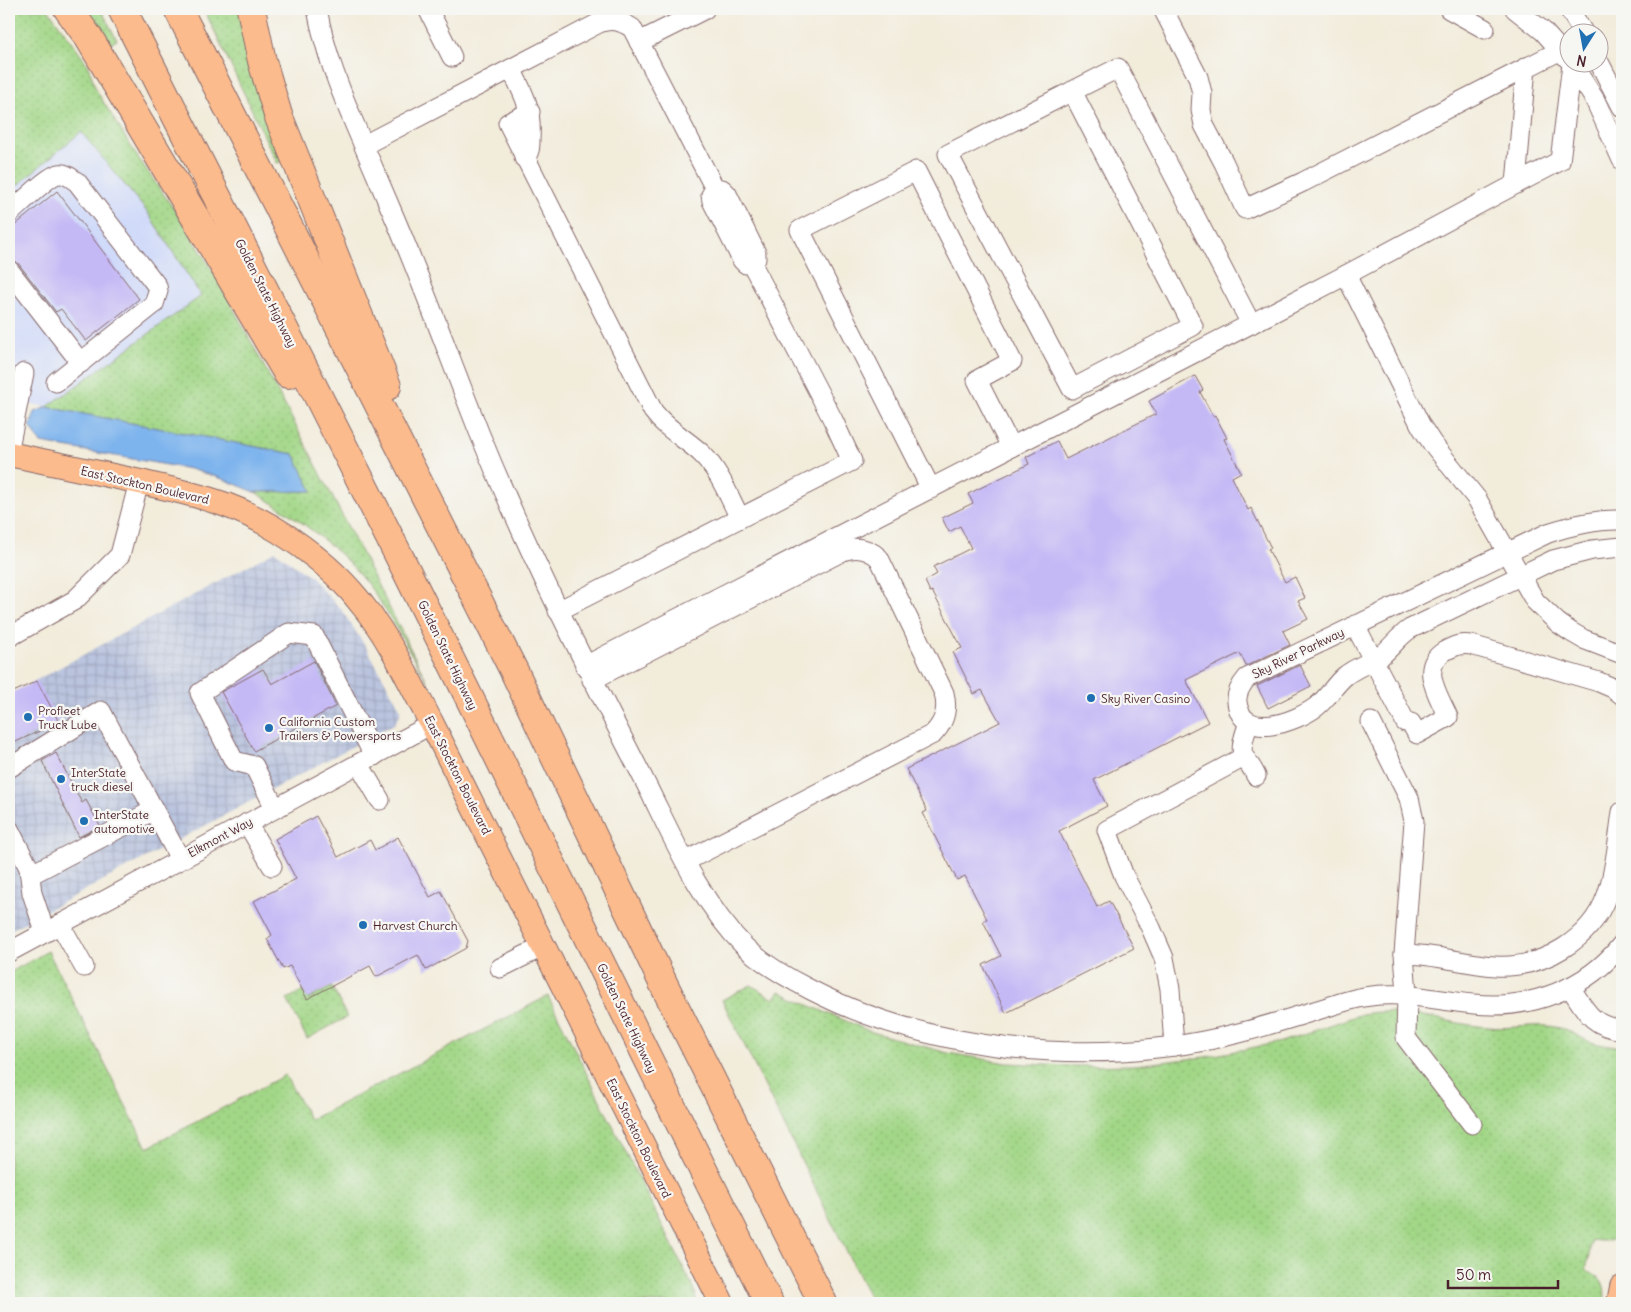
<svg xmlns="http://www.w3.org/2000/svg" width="1631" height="1312" font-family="Delius,sans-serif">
  <defs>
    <pattern id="industrial-grid" width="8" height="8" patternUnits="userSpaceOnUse" patternTransform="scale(1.25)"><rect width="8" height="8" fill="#bac4de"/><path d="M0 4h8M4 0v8" fill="none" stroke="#a1a8bf"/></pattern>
    <pattern id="grass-dots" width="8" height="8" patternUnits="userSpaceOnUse" patternTransform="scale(1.25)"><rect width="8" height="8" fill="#a2d787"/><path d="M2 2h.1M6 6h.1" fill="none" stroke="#8db875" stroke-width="1.8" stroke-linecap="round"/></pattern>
  </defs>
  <rect width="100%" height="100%" fill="#f6f6f2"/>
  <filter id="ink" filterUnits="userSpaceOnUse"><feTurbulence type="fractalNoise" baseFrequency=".02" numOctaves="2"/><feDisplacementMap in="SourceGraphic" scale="10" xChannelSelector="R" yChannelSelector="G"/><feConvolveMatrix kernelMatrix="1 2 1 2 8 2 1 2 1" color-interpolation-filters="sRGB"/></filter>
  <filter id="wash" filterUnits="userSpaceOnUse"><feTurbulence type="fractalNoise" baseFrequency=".0096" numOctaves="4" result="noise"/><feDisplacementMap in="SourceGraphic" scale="20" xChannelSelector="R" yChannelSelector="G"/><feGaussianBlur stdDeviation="1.12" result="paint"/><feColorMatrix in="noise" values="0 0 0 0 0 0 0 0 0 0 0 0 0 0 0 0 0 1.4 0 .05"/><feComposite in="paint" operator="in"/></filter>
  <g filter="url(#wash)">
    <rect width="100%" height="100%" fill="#f2ecdb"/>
    <polygon fill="#d0daf9" points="81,132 148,213 201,296 47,407 9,400 9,192"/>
    <polygon fill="url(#industrial-grid)" points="275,551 311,578 341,609 366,647 400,708 400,715 394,724 9,931 9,695"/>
    <g fill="url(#grass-dots)" stroke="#767b59">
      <path d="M9,9H48L88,65L96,90L137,156L185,225L220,283L307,447L428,683C411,654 395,624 377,597C348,553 298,518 255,492L312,491L294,454L47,407L201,296L148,213L81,132L9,192Z"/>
      <polygon points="86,9 101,9 117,40 108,45"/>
      <polygon points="204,9 240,9 284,160 277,163"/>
      <polygon points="48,951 147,1148 285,1075 310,1120 548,996 695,1291 696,1303 9,1303 9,973"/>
      <path d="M751,985L774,999L780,991L806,1004L872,1032L948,1053L1007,1063L1069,1066L1136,1065L1205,1057L1281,1042L1362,1014C1405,1006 1445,1024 1488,1027C1512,1030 1537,1022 1560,1028C1570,1030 1579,1037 1588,1041C1599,1045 1611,1046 1622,1048V1216C1618,1236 1614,1244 1592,1240L1586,1270C1602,1276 1607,1285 1604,1303H872L722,1000Z"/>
      <polygon points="332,987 347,1017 307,1039 287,999 303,991 308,999"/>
    </g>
    <polygon fill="#7eb4ed" stroke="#646a8c" points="47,407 294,454 312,491 255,492 220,478 190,469 41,443 30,426 35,412"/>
    <g id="blocks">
      <g fill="#c5b9f5">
        <polygon points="57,191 139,299 86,341 61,309 56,312 18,263 9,257 9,230"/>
        <polygon points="1195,376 1203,390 1200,392 1213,416 1215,415 1227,438 1224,439 1241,472 1232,477 1248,510 1251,508 1271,548 1268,549 1285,582 1295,577 1305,598 1298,601 1308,619 1283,631 1290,645 1246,666 1240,653 1186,680 1208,722 1094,780 1107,806 1059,831 1097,907 1109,901 1134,948 1006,1013 983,965 1001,956 983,921 987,919 965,876 957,880 923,813 927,811 906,769 1000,722 982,690 974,694 953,652 962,648 932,591 930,592 925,581 937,574 933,567 971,548 960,526 949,532 942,518 973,503 968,494 1029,464 1026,457 1057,441 1066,459 1156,414 1149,401"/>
        <polygon points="314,661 336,706 254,751 221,692 263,669 272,684"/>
        <polygon points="1300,665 1311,686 1268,708 1257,686"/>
        <polygon points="37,681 59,722 9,745 9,694"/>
        <polygon points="56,753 82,803 86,800 100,826 79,837 42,761"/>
        <polygon points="316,816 338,857 370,840 375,850 398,837 430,897 441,891 468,941 466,948 426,970 418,955 376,977 370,966 307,999 290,966 283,969 267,939 272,935 254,901 296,879 275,839"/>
      </g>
    </g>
  </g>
  <g filter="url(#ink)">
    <use href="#blocks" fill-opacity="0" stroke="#856769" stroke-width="1"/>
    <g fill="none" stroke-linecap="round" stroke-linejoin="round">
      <g stroke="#856769" stroke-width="21">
        <g id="minor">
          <path d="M317,9C325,52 340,90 357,130C370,160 383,190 396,221C425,290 451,361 479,432C526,548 582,659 639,770C670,830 697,899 745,947C765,965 787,978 811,990C918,1045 1048,1061 1166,1047C1228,1040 1287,1019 1347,1001C1392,987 1429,1000 1474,1004C1530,1010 1587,989 1622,944"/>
          <polyline points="428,9 452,57"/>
          <polyline points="1163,9 1198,77 1202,93 1201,110 1204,125 1224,163 1245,209 1303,182 1561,50"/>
          <polyline points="1449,9 1485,29"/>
          <polyline points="1515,9 1543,31 1568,59"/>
          <polyline points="1569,9 1583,32"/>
          <polyline points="639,42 705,9"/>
          <polyline points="1598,60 1622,107"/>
          <polyline points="1571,62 1595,100 1622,160"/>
          <path d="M511,69C525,96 532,108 530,140C530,147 530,153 524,158"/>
          <polyline points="1072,91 1193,326 1072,389 948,154 1118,68 1251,324"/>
          <path d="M530,112L508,123L653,411C666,429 686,439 702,454C720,472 729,497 740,518"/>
          <path d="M364,145L599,23C612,18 621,21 632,28L715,189"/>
          <polyline points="1516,184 1560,161 1572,64"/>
          <polyline points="715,189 722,189 727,194 756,253 756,259 752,264"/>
          <polyline points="715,189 711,195 712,201 742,260 746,264 752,264"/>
          <path d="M9,214C18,206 49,175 59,174C66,173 71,178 77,182L157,286L158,291L154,304L56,382"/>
          <polyline points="9,270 81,363"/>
          <polyline points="1346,275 1421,426 1432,443 1477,499 1535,601 1558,623 1571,632 1583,639 1622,654"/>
          <polyline points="9,448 24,373"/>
          <polyline points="931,489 800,230 916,171 1012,361 977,380 1011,447"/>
          <path d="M1622,520C1596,519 1572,525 1548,533L1247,678C1241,685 1236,693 1237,702C1242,743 1297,721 1316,707C1328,698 1334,685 1345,676C1356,667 1370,663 1382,655C1392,647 1399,636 1410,629L1553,560L1592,550L1622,547"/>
          <polyline points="558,611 852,461 833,420 752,264"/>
          <path d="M1355,625L1404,719L1405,722L1411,723L1417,734L1448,717C1439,696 1418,667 1445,651C1454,646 1461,643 1471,645L1599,682L1613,688L1622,695"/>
          <polyline points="9,637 75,600 120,555 139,482"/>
          <polyline points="585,666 1346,275 1516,184 1526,67"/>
          <path d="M592,680L843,551C856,546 868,548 879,558L944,693C948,709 945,722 933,734L686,861"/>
          <path d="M1249,722C1246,732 1238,749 1245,758C1249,764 1253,769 1256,776"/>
          <polyline points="1371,722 1409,798 1414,821 1404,954 1407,994 1406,1038 1472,1124"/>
          <polyline points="359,764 380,800"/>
          <polyline points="9,768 101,711 180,859"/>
          <polyline points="275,808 254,766 234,761 200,693 289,633 314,636 374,756"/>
          <polyline points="247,823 272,866"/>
          <polyline points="9,829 29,868 32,893 45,932"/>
          <polyline points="30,875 154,810"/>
          <polyline points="60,924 84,967"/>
          <polyline points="9,952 432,724"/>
          <path d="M1404,954C1435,954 1465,964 1495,966C1542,969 1591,940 1607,895C1616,868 1618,839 1622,812"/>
          <polyline points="500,968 544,946"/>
          <path d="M1570,987C1586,1011 1591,1026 1622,1030"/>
          <polyline points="1174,1046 1170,989 1164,958 1151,928 1124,876 1107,830 1244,757"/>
        </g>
      </g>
      <g stroke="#856769" stroke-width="26">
        <g id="major">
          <path d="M9,454C48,462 88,471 127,479C160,487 194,493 226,505C277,524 331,563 364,607C392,642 411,685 432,724L722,1303"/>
          <polyline points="1619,1303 1622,1287"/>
        </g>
      </g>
      <g stroke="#856769" stroke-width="30">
        <g id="highway">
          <polyline points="68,9 89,38 288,374"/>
          <polyline points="122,9 405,568 769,1303"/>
          <polyline points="178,9 513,669 665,987 823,1303"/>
          <polyline points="251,9 262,61 278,115 387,386"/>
        </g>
      </g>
      <use href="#minor" stroke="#fff" stroke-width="19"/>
      <use href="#major" stroke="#fbbb8d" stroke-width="24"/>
      <use href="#highway" stroke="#fbbb8d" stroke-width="28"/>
    </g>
  </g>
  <g fill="#1f6fb2" stroke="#f6f6f2" stroke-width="2">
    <circle cx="1091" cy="698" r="5"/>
    <circle cx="28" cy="717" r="5"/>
    <circle cx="269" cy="728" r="5"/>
    <circle cx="61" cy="779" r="5"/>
    <circle cx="84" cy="821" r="5"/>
    <circle cx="363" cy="925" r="5"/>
  </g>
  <g text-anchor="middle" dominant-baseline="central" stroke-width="4.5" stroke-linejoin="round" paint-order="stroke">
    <g font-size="12" fill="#4a1f2b" stroke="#f6f6f2">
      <text transform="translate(266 293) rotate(63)">Golden State Highway</text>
      <text transform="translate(145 485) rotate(13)">East Stockton Boulevard</text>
      <text transform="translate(1298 653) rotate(-26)">Sky River Parkway</text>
      <text transform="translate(448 655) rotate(64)">Golden State Highway</text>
      <text transform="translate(458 775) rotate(63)">East Stockton Boulevard</text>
      <text transform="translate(220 837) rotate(-28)">Elkmont Way</text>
      <text transform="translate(627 1018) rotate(64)">Golden State Highway</text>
      <text transform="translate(639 1138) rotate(64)">East Stockton Boulevard</text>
    </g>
    <g font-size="12" fill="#4a1f2b" stroke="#f6f6f2" text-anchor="start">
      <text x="1101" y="698">Sky River Casino</text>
      <text x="38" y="710">Profleet<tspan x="38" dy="14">Truck Lube</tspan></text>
      <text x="279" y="721">California Custom<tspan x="279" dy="14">Trailers &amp; Powersports</tspan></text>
      <text x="71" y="772">InterState<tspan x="71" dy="14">truck diesel</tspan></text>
      <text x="94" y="814">InterState<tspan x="94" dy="14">automotive</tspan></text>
      <text x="373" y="925">Harvest Church</text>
    </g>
  </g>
  <rect width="1631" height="1312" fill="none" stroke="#f6f6f2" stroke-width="30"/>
  <g transform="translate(1584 48) rotate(191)"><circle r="24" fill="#f6f6f2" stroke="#b1a0a2"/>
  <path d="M0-4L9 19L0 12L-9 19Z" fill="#1f6fb2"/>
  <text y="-8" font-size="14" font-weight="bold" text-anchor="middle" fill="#4a1f2b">N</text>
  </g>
  <path d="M1448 1280v8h110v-8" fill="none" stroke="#4a1f2b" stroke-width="2.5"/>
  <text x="1456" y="1280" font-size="15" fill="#4a1f2b" stroke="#f6f6f2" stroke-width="4" paint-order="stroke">50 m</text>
</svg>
